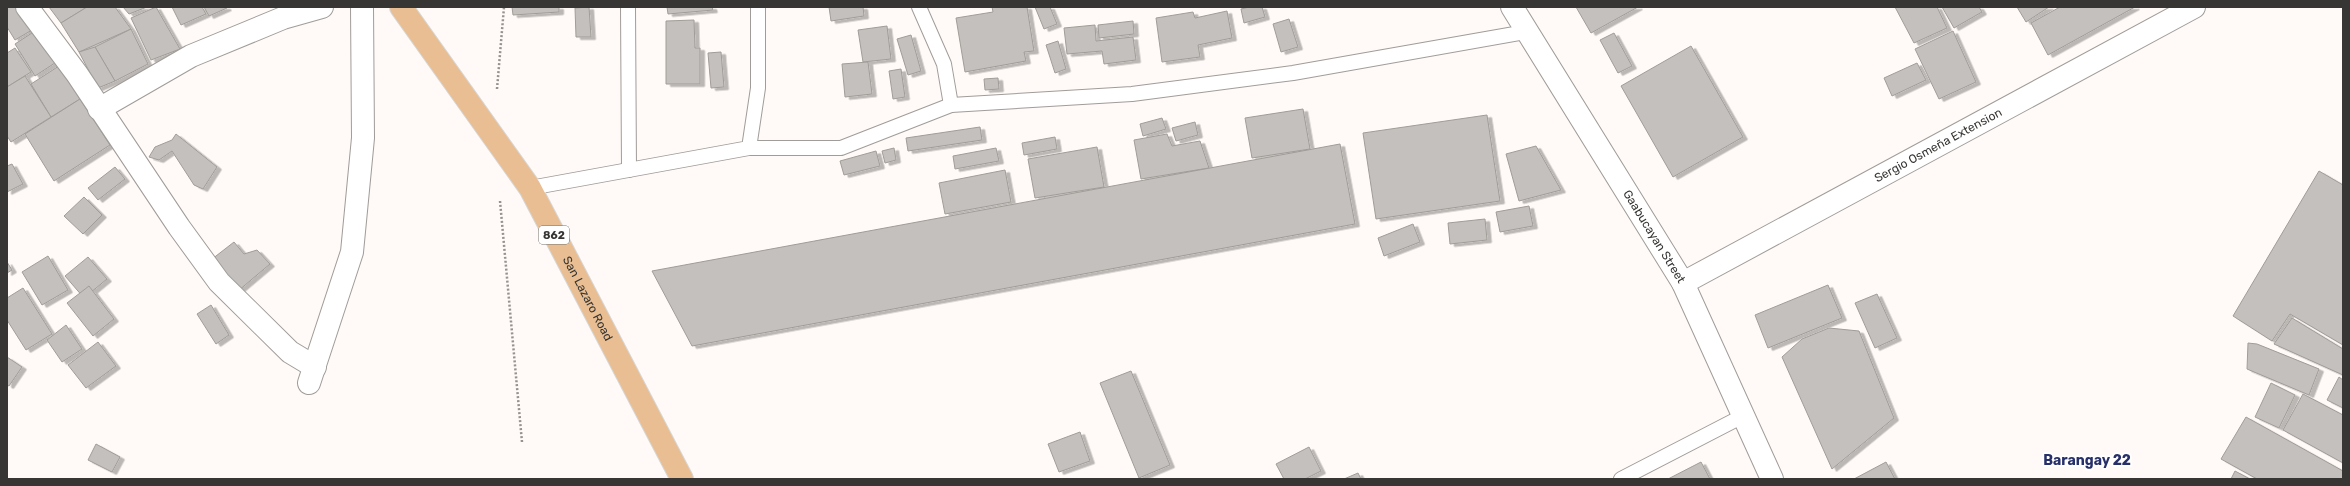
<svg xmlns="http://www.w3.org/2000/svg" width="2350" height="486" font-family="Rubik,sans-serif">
  <defs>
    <filter id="shadow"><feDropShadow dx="4.5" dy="2.5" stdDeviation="0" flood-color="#0004"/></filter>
  </defs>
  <rect width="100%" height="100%" fill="#fffaf7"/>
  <g fill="#c4c0bd" stroke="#a09c98" filter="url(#shadow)">
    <polygon points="7,7 17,7 32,30 15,40 7,27"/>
    <polygon points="49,7 87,7 61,23"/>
    <polygon points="87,7 115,7 131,29 79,52 61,23"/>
    <polygon points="123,7 147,7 129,14"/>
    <polygon points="156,7 180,49 151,60 131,18"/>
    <polygon points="172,7 202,7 206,14 181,25"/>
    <polygon points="204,7 226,7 227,8 209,16"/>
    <polygon points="512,7 559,7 559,12 513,15"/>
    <polygon points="589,7 591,37 576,37 575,8"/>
    <polygon points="667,7 712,7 713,10 668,14"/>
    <polygon points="829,7 863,7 864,16 831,21"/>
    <polygon points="992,7 1027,7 1034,51 1024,52 1026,61 965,72 956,18 993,12"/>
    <polygon points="1035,7 1050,7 1057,24 1044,29"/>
    <polygon points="1249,7 1262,7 1265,17 1244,23 1241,9"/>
    <polygon points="1576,7 1638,7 1591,33"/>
    <polygon points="1895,7 1937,7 1947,28 1914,43"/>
    <polygon points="1942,7 1979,7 1982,12 1954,28"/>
    <polygon points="2017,7 2049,7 2026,22"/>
    <polygon points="2060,7 2135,7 2048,55 2031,23"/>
    <polygon points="1227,11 1232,38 1198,45 1200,57 1162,62 1156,18 1193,12 1195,18"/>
    <polygon points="1289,19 1298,47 1281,52 1273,24"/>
    <polygon points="694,20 695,48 700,48 700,84 666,84 666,21"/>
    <polygon points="1133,21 1134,34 1099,38 1098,25"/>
    <polygon points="1095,25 1096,41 1133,37 1136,60 1104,64 1102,51 1067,54 1064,28"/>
    <polygon points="887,26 891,59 863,62 858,30"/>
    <polygon points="38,29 58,61 35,76 15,44"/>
    <polygon points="131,29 148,64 115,81 95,47"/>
    <polygon points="1953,31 1976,82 1939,99 1915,49"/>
    <polygon points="1614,33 1632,66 1618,73 1600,40"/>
    <polygon points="911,35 921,71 908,75 897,39"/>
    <polygon points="1058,41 1066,69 1055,73 1046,45"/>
    <polygon points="1691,46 1743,137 1673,177 1621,86"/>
    <polygon points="95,47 115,81 98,88 79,52"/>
    <polygon points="15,48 31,72 7,87 7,53"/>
    <polygon points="721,52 724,87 711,88 708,53"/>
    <polygon points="868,62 872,94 845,97 842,64"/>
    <polygon points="1917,63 1926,80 1892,96 1884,78"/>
    <polygon points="62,64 80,99 51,117 31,84"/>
    <polygon points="901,69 905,97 893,99 889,71"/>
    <polygon points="25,76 51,117 11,142 7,136 7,87"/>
    <polygon points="998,78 999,89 985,90 984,79"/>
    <polygon points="80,99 110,145 54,181 25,134"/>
    <polygon points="1303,109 1310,149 1252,158 1245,118"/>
    <polygon points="1487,115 1500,201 1376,219 1363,133"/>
    <polygon points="1162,118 1166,129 1143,136 1140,124"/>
    <polygon points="1195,122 1198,135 1176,141 1172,128"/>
    <polygon points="980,127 982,140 908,151 906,138"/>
    <polygon points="176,134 217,167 203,189 194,185 172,151 159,160 149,157 155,147 172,140"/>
    <polygon points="1167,134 1172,146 1200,141 1209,168 1141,179 1134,140"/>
    <polygon points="1055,137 1057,149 1024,155 1022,143"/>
    <polygon points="1340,144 1355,224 692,346 652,271"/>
    <polygon points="1536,146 1561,190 1519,201 1506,154"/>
    <polygon points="1097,147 1104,187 1035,198 1028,159"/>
    <polygon points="894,148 896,160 885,163 882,151"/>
    <polygon points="996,148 999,161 955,169 953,156"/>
    <polygon points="876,151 880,166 844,175 840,161"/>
    <polygon points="12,164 23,184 7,192 7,166"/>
    <polygon points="115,167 125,179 98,200 88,188"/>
    <polygon points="1005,170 1011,202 945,214 939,183"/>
    <polygon points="2319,171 2343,185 2343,345 2290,314 2272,341 2233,316"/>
    <polygon points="84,197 102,215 83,234 64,216"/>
    <polygon points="1529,206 1533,226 1500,232 1496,212"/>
    <polygon points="1485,219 1487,240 1450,244 1448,223"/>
    <polygon points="1413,224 1420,242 1384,256 1378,238"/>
    <polygon points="234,242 244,254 257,250 270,264 238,291 207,263"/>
    <polygon points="48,256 68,290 42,305 22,272"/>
    <polygon points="88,257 107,279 84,298 65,276"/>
    <polygon points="7,262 12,270 7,273"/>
    <polygon points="1828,285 1842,318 1768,348 1755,315"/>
    <polygon points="89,286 114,319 93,336 67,303"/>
    <polygon points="23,288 52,334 26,350 7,320 7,298"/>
    <polygon points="1877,294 1897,338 1875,348 1855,303"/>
    <polygon points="211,305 229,335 216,344 197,314"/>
    <polygon points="2292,318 2343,349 2343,375 2274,344"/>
    <polygon points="66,325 82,349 62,362 47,340"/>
    <polygon points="1829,328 1859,331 1894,418 1832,469 1782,357 1802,339"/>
    <polygon points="98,342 116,366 86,388 68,365"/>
    <polygon points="2248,343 2257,344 2319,369 2309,395 2247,369"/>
    <polygon points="7,357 22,367 9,386 7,385"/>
    <polygon points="1131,371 1170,465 1139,478 1100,383"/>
    <polygon points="2339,377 2343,380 2343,408 2327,400"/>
    <polygon points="2271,383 2295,395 2279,428 2255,417"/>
    <polygon points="2303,394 2343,415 2343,463 2283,430"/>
    <polygon points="2246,417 2343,471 2343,479 2257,479 2221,459"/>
    <polygon points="1080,432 1090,461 1059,472 1048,444"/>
    <polygon points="96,444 120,457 112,472 88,460"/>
    <polygon points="1309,447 1321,471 1305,479 1284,479 1276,464"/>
    <polygon points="1701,462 1710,479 1668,479"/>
    <polygon points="1886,462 1895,479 1854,479"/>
    <polygon points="2235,471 2250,479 2231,479"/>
    <polygon points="1358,473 1361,479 1344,479"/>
  </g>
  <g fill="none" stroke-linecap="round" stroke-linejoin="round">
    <g stroke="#a09c99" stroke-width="16">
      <g id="service">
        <polyline points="628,7 629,170"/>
        <polyline points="919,7 944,64 951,105"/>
        <polyline points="749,148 841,148 951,105 1132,94 1293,73 1526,32"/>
        <polyline points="530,188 749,148 758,88 758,7"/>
        <polyline points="1621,479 1743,416"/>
      </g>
    </g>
    <g stroke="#a09c99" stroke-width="24">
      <g id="minor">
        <polyline points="27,7 77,74 179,227 219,282 290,352 315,367"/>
        <polyline points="99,109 191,56 283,18 322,7"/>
        <polyline points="309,383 352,252 363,138 362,7"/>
      </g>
    </g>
    <g stroke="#a09c99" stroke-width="24">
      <g id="tertiary">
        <path id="s1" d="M1512,7L1683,283L1772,479"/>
        <path id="s2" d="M1683,283L2194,7"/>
      </g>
    </g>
    <g stroke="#d7d7d6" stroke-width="24">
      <g id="primary">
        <path id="s3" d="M401,7L530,188L682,479"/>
      </g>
    </g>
    <g stroke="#95928f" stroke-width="2.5" stroke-dasharray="2 2" stroke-linecap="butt">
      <polyline points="497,89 504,7"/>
      <polyline points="500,201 522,442"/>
    </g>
    <use href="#service" stroke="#fff" stroke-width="14"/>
    <use href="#minor" stroke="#fff" stroke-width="22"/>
    <use href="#tertiary" stroke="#fff" stroke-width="22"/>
    <use href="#primary" stroke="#e8be92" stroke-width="22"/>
  </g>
  <g text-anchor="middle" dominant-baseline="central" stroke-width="4" stroke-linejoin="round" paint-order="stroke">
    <rect fill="#fff" stroke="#737271" stroke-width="1" x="539" y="226" width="30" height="18" rx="3"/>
    <g font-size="11" font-weight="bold" fill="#373634">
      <text x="554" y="235">862</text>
    </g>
    <g font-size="12" fill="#373634" stroke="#fff">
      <text stroke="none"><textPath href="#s2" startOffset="290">Sergio Osmeña Extension</textPath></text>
      <text stroke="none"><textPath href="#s1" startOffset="270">Gaabucayan Street</textPath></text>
      <text stroke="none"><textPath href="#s3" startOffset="347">San Lazaro Road</textPath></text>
    </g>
    <g font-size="14" font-weight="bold" fill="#283069" stroke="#fff">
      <text x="2087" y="460">Barangay 22</text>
    </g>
  </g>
  <rect width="2350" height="486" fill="none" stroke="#373634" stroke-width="16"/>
</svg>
